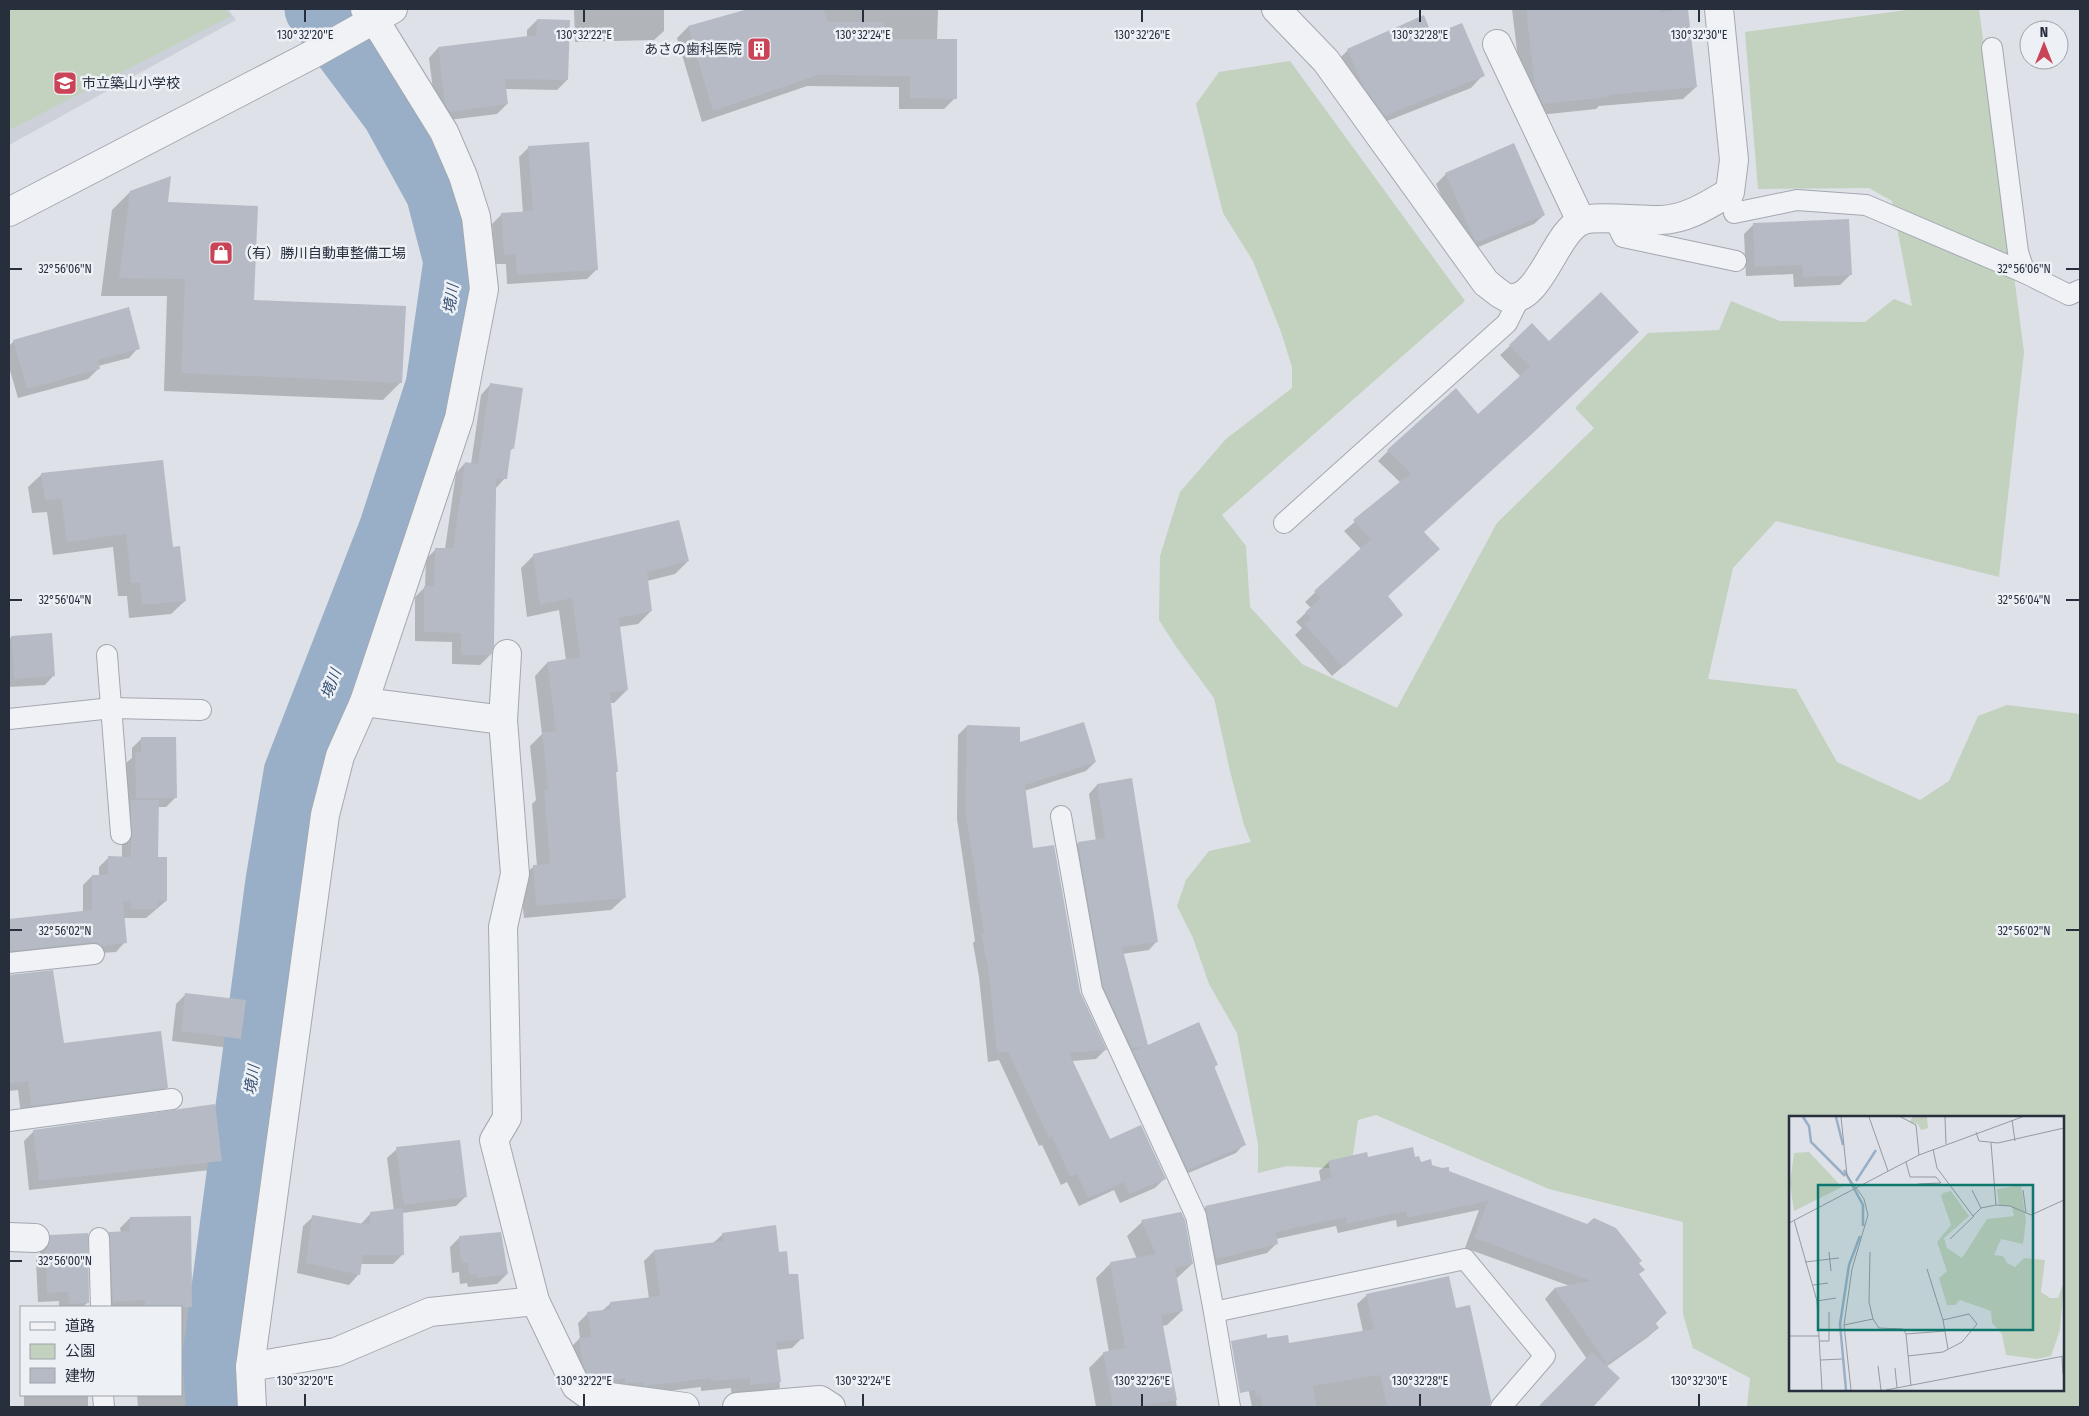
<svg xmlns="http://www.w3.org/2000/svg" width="2089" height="1416" font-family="'Fira Sans Condensed','Noto Sans JP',sans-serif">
  <rect width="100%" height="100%" fill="#dee1e7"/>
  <polygon fill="#ccd0d9" points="9,9 228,9 236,20 9,145"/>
  <g fill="#c3d1bf" fill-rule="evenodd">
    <polygon points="9,9 225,9 231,16 9,130"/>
    <path d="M1914,9H1979L2024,352L1999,577L1776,521L1733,568L1708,679L1796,689L1837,762L1920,800L1949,781L1978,716L2007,705L2080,714V1407H1747L1750,1378L1693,1348L1683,1314V1222L1549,1189L1376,1115L1358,1120L1353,1155L1330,1168L1287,1166L1258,1173V1144L1237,1033L1209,984L1193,938L1177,906L1186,880L1209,851L1251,842L1244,825L1230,771L1214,698L1177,648L1159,620L1160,556L1180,492L1226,439L1292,388V367L1281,332L1253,261L1223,213L1196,104L1219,72L1290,61L1465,301L1222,515L1246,546L1250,607L1302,664L1397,708L1497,523L1594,428L1575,408L1648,333L1719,330L1731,301L1780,321L1865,322L1894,299L1912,306L1892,201L1869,188L1758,189L1745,32ZM1790,1117H2063V1390H1790Z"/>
  </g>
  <g fill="#0003">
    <polygon points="574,9 664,9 664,31 654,40 575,42"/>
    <polygon points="752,9 938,9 937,40 955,98 944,109 899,109 899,87 807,86 702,122 677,38 688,27"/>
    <polygon points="1512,9 1676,9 1696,87 1683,99 1599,106 1596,109 1530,116 1523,100"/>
    <polygon points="537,20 567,80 557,90 505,89 507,104 497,114 440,121 436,114 429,58 438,48 527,37 527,30"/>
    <polygon points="1432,37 1483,75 1471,88 1372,127 1335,63 1348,50"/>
    <polygon points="529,147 597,269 587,279 507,284 506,264 495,264 492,224 502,214 523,213 519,157"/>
    <polygon points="1446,174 1544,215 1534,224 1466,252 1436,184"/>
    <polygon points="130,192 166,203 253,301 401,382 383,400 164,391 167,296 101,296 112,210"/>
    <polygon points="1754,224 1850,275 1840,285 1794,287 1793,274 1746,276 1744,234"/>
    <polygon points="14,341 138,348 129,358 98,366 98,369 88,379 18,398 9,367 9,346"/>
    <polygon points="1549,342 1423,532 1387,597 1392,624 1332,676 1295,635 1302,628 1296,622 1311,608 1305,602 1361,549 1344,531 1401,483 1378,461 1388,451 1477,416 1521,377 1500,355 1510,346"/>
    <polygon points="490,385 513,448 509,452 505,478 496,488 490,655 480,665 452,664 452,642 415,641 415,597 425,587 426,559 436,549 445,549 456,473 465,463 471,464 481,395"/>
    <polygon points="42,474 172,548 185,601 171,614 129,618 127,596 118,596 113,547 53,555 47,512 32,513 28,487"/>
    <polygon points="534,555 688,561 675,574 647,581 651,611 638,624 619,627 627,690 614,703 609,703 617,771 614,774 624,898 611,910 524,918 520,879 533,867 537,866 532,804 536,800 530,746 542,734 535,676 547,663 566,660 559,610 527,617 521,568"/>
    <polygon points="50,635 54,675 45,685 9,687 9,638"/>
    <polygon points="967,726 1018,744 1095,762 1086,771 1024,791 1032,850 1079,993 1105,1050 1096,1059 1072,1061 1110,1140 1164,1179 1155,1188 1120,1203 1114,1190 1079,1206 1067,1182 1061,1185 1042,1145 1039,1146 999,1060 988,1062 979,977 973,943 975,941 957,819 958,735"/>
    <polygon points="141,739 176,797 166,807 158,807 157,858 166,901 146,918 123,918 125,942 116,952 9,959 9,920 83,912 83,885 92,876 99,876 99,867 108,858 122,858 122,810 127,806 126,763 132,758 132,748"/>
    <polygon points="1131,779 1157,941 1149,950 1122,954 1147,1046 1217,1064 1214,1068 1244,1144 1236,1153 1179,1177 1095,995 1070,852 1078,843 1096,841 1089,794 1097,785"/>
    <polygon points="9,976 62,1044 167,1087 157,1097 21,1115 18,1090 9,1091"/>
    <polygon points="186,994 240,1038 230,1048 172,1041 176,1004"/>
    <polygon points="34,1131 220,1160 210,1170 29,1190 24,1141"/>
    <polygon points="397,1149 466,1196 456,1206 402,1213 402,1255 393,1264 360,1264 358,1275 349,1285 297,1273 303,1226 313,1217 361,1224 371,1213 394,1211 387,1158"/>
    <polygon points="1367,1158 1414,1159 1420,1163 1448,1172 1638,1263 1638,1275 1666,1313 1655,1324 1658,1328 1648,1337 1606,1367 1593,1407 1540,1407 1587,1359 1545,1299 1554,1289 1570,1286 1465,1248 1479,1210 1397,1227 1396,1220 1338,1233 1336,1226 1276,1239 1277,1243 1267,1253 1207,1268 1195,1217 1205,1208 1321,1182 1319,1171 1329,1162"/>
    <polygon points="1180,1213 1192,1264 1176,1279 1182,1311 1167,1325 1162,1326 1177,1407 1096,1407 1089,1368 1104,1353 1109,1352 1096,1278 1111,1263 1137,1259 1127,1236 1142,1222"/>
    <polygon points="130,1218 190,1218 194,1407 138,1407 137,1395 181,1395 181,1307 103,1307 100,1243 110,1233 121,1233 120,1228"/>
    <polygon points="723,1234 778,1253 788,1275 802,1338 792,1348 776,1350 780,1387 770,1397 732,1400 731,1388 701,1391 701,1387 634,1395 581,1387 569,1349 580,1338 578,1323 588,1313 602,1311 611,1303 649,1299 644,1261 654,1251 713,1243"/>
    <polygon points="50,1236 88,1302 83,1307 59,1307 59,1301 38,1302 36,1260 39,1257 41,1246"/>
    <polygon points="460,1237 507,1274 497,1284 468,1287 467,1283 460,1284 459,1272 452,1273 450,1247"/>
    <polygon points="1367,1295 1455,1310 1490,1401 1483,1407 1252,1407 1241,1352 1363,1332 1357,1304"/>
    <rect x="24" y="1395" width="64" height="12"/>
  </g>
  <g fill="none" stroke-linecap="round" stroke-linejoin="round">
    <polyline stroke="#99afc7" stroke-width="65" points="218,1407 215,1356 278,881 296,773 391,530 438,386 456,261 438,192 394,112 317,9"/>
  </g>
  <g fill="#b5bac4">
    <polygon points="748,9 823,9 828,22 884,22 884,39 957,39 957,99 910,98 910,76 818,75 713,111 688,26"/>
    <polygon points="1526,9 1659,9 1659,12 1688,9 1697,87 1609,95 1610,97 1543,104 1535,87"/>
    <polygon points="1424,15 1432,35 1462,23 1485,76 1385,116 1363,86 1347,49"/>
    <polygon points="537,19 570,20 568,80 505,79 508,104 450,112 445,104 438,47 536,35"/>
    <polygon points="589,142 598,270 517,275 515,254 504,255 501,213 533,211 528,146"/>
    <polygon points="1514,143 1545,215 1476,243 1445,173"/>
    <polygon points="171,176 168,202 258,206 254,300 406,306 402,383 181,373 185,279 119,278 130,191"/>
    <polygon points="1849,219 1852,275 1803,277 1802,265 1755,267 1753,223"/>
    <polygon points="1601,292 1639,332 1533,433 1424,532 1440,549 1388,596 1403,615 1343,667 1304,624 1311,618 1305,612 1321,598 1314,591 1371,539 1353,520 1411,473 1387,450 1456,388 1478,414 1530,367 1509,345 1532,323 1549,341"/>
    <polygon points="129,307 140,349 98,360 100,369 27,389 13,340"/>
    <polygon points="490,383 523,388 514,449 511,448 507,479 496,479 494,646 491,655 461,655 461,633 424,632 424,586 434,586 435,548 453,548 465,462 478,464"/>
    <polygon points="163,460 173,547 180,546 186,601 142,605 140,583 131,583 126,534 67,542 61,499 45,500 41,473"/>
    <polygon points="679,520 689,561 647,572 652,611 619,618 628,690 610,693 618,772 616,772 626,898 536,906 533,865 550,864 544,790 548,789 542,732 556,731 547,662 580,657 572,598 540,605 533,554"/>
    <polygon points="52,633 55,676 14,679 11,636"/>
    <polygon points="1084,722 1096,762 1025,785 1033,848 1054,845 1080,992 1107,1050 1069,1053 1110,1139 1141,1125 1166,1179 1129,1194 1124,1182 1088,1198 1077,1174 1070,1177 1052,1136 1049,1138 1008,1052 997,1053 988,967 981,933 984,933 965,809 967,725 1020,727 1020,742"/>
    <polygon points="141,737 176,737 177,798 136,798 135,752 141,752"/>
    <polygon points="1132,778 1158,942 1122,947 1148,1045 1199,1022 1218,1065 1214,1066 1246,1145 1188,1170 1133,1051 1143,1047 1132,1048 1103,986 1078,842 1105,838 1097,784"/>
    <polygon points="131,800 159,800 158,857 167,857 167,901 157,901 157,909 131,909 131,901 123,901 127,943 102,946 93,942 9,951 9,919 92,910 92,875 108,875 108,856 131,857"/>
    <polygon points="53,970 64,1043 161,1031 168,1088 31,1106 28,1081 9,1084 9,975"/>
    <polygon points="185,993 246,1000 241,1039 181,1031"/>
    <polygon points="215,1104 222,1161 39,1181 33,1130"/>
    <polygon points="460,1140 467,1197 404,1205 396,1147"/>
    <polygon points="1413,1147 1415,1157 1419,1156 1421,1162 1431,1159 1432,1165 1442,1168 1449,1167 1449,1171 1587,1224 1594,1218 1616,1228 1642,1261 1639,1263 1645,1270 1639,1274 1667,1313 1655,1322 1659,1328 1607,1364 1554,1288 1591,1281 1474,1238 1488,1201 1407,1218 1406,1211 1347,1224 1346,1217 1276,1232 1278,1244 1216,1259 1205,1206 1332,1178 1328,1161 1367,1152 1368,1157"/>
    <polygon points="403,1208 404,1255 363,1255 360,1275 306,1263 312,1215 370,1225 370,1212"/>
    <polygon points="1181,1212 1185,1220 1193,1264 1175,1268 1183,1311 1161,1315 1177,1400 1135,1407 1113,1407 1103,1352 1125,1348 1110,1262 1156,1254 1141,1220"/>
    <polygon points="191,1216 192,1307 145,1307 145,1300 113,1302 109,1232 130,1231 130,1217"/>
    <polygon points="776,1225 779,1252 787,1251 789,1274 798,1274 804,1339 776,1342 781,1382 750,1385 750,1378 711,1381 711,1378 644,1386 643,1382 625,1383 625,1378 607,1381 606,1376 591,1378 588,1376 582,1362 579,1338 591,1337 587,1312 611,1309 610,1302 660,1296 654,1250 724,1241 722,1233"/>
    <polygon points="501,1232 508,1274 477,1278 477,1274 469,1275 468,1263 461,1263 459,1236"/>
    <polygon points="88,1233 89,1303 69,1304 68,1292 47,1293 46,1249 48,1246 50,1235"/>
    <polygon points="1449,1276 1456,1308 1470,1305 1491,1401 1489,1407 1387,1407 1380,1375 1313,1386 1317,1407 1263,1407 1260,1395 1256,1396 1255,1390 1240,1393 1231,1341 1267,1334 1267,1338 1288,1335 1289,1343 1374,1329 1366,1294"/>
    <polygon points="1592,1352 1620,1378 1593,1407 1538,1407"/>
  </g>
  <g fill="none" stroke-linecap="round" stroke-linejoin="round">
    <g stroke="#a3a8b1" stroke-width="22">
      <g id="service">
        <polyline points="1992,48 2018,252 2025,273"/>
        <polyline points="1730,192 1734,213 1797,200 1866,205 2025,273 2069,295 2080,290"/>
        <polyline points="1614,219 1623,237 1736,261"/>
        <polyline points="1284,523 1507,323 1520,297"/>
        <polyline points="107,655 121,834"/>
        <polyline points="9,719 112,708 201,710"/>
        <polyline points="1061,816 1092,990 1196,1216 1214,1312 1465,1259 1545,1356 1501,1407"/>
        <polyline points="9,963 94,954"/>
        <polyline points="9,1121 172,1099"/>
        <polyline points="99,1238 101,1307"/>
        <polyline points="1214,1312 1230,1407"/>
        <polyline points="103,1395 104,1407"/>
      </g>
    </g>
    <g stroke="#a3a8b1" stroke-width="30">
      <g id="minor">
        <path d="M1276,9L1326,61L1486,283C1492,287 1501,296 1508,298C1540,303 1554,234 1581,221C1594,215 1643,221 1661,220C1687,219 1708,205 1730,192L1734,160L1719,9"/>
        <polyline points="1497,44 1581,221"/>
        <polyline points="507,654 503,720 515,874 503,927 507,1118 494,1140 535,1301 576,1386 587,1394 685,1407"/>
        <polyline points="364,702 503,720"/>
        <polyline points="9,1237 35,1238"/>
        <polyline points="250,1367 336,1352 430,1312 535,1301"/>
        <polyline points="252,1407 250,1367 325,815 340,756 364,702 459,418 484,289 476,217 463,176 444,132 374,19 365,9"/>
        <polyline points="737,1407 820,1400 831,1407"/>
      </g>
    </g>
    <g stroke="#a3a8b1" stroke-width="30">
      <polyline id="tertiary" points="9,212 313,54 393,9"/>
    </g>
    <use href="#service" stroke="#f0f2f5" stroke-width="20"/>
    <use href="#minor" stroke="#f0f2f5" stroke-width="28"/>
    <use href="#tertiary" stroke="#f0f2f5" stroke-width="28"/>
  </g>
  <path fill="none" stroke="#272f3d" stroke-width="2" d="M305,10V22M584,10V22M863,10V22M1142,10V22M1420,10V22M1699,10V22M10,269H22M2066,269H2079M10,600H22M2066,600H2079M10,930H22M2066,930H2079M10,1261H22M305,1394V1406M584,1394V1406M863,1394V1406M1142,1394V1406M1420,1394V1406M1699,1394V1406"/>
  <defs>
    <g id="building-square" transform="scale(1.25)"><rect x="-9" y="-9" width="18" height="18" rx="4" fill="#ca4458" stroke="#edf0f5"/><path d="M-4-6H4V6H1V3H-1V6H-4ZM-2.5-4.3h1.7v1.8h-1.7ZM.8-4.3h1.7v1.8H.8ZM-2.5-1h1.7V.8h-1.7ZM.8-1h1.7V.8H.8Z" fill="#fff"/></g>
    <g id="school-square" transform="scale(1.25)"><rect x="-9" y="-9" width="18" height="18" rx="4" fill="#ca4458" stroke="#edf0f5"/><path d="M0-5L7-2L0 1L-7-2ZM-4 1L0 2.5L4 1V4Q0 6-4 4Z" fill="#fff"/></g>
    <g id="shop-square" transform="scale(1.25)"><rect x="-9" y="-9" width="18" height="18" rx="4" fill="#ca4458" stroke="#edf0f5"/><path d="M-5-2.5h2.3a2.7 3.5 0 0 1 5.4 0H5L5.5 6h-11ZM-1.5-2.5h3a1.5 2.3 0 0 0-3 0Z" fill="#fff"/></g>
  </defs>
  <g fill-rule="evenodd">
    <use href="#building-square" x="759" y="49"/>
    <use href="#school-square" x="65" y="83"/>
    <use href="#shop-square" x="221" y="253"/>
  </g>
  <g text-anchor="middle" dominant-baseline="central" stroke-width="5" stroke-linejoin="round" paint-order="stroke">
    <g font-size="14" fill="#272f3d" stroke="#edf0f5" text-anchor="start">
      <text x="742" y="49" text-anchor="end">あさの歯科医院</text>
      <text x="82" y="83">市立築山小学校</text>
      <text x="238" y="253">（有）勝川自動車整備工場</text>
    </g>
    <g font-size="15" font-style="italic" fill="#334e70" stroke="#edf0f5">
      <text transform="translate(451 299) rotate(-82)">境川</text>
      <text transform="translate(331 684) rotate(-69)">境川</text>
      <text transform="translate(252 1080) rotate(-82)">境川</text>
    </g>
  </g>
  <g transform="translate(1789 1116)">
    <rect width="275" height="275" fill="#dee1e7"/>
    <path d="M124,1H138L139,12L132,14L129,8L120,6ZM20,36L53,71L5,95L1,67L5,37ZM232,69L237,105L234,128L212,123L205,139L214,140L218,147L226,151L235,142L256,144L252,176L261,182H269L275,165L271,214L262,240L248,243L217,239L213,218L203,207L202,195L171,184L166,189H158L150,162L158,155L148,126L162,109L152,80L154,77L162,75L180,100L155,122L158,132L173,142L198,103L225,100L223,90L210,89L208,73Z" fill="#c3d1bf"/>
    <path fill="none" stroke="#99afc7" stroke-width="2.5" d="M14,1L20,10L22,26L56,60M47,1L54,29M55,54L74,89V110M67,65L87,34M57,274L51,208L60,149L71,120"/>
    <path fill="none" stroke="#959aa3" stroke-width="1" d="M52,1L58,59L75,83L79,99L63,153L55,209L62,274M80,1L99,55M112,1L127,9L130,39M156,1L157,28M223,4L226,25M187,16L190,25L209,27L275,12M202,27L207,89M144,33L148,52L184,100L192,92L207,89L221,90L242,99L275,84M117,46L121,61H147L152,67L129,68M183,74L192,92M234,74L237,97M5,104L28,185L33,274M0,107L130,39L233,1M161,123L185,100M40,136L42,155M81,136L80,186L84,203L90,212L114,213L117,218M16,146L50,142M24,169L39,167M28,185L47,182M154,204L159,233M55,209L84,203M0,220H30M31,225H40V196M119,240L154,236L173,226L188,208L180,198L154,204L138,153M273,241L274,258M32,244L53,243M89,250L92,274M106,252L108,272M122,270L117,218L156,215M97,274L275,240"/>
    <path fill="#0f766e" fill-opacity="0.15" stroke="#0f766e" stroke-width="2.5" d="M29,69H244V214H29Z"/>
    <rect width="275" height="275" fill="none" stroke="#272f3d" stroke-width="2.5"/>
  </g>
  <g font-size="12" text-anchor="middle" fill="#272f3d" stroke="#edf0f5" stroke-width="5" stroke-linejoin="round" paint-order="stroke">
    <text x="305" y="39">130°32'20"E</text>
    <text x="584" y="39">130°32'22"E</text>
    <text x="863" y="39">130°32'24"E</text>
    <text x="1142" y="39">130°32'26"E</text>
    <text x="1420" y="39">130°32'28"E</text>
    <text x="1699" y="39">130°32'30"E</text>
    <text x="65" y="273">32°56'06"N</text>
    <text x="2024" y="273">32°56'06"N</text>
    <text x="65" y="604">32°56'04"N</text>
    <text x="2024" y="604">32°56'04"N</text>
    <text x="65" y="935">32°56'02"N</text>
    <text x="2024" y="935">32°56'02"N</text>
    <text x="65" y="1265">32°56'00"N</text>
    <text x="305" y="1385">130°32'20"E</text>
    <text x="584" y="1385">130°32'22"E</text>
    <text x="863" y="1385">130°32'24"E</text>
    <text x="1142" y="1385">130°32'26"E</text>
    <text x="1420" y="1385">130°32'28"E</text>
    <text x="1699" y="1385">130°32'30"E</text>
  </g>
  <rect width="2089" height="1416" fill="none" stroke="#272f3d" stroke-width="20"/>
  <rect x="20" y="1306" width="162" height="90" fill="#edf0f5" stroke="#9ea3ab"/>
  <rect x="30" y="1322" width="25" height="8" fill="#f0f2f5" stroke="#9ea3ab"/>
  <text x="65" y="1331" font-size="15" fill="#272f3d">道路</text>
  <rect x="30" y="1344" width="25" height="15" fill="#c3d1bf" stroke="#9ea3ab"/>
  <text x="65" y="1356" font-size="15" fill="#272f3d">公園</text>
  <rect x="30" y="1368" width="25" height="15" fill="#b5bac4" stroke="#9ea3ab"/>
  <text x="65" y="1381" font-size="15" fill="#272f3d">建物</text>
  <g transform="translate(2044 45)"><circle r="24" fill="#edf0f5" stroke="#9ea3ab"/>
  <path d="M0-4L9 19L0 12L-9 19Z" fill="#ca4458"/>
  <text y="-8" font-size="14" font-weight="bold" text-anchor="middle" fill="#272f3d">N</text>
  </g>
</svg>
